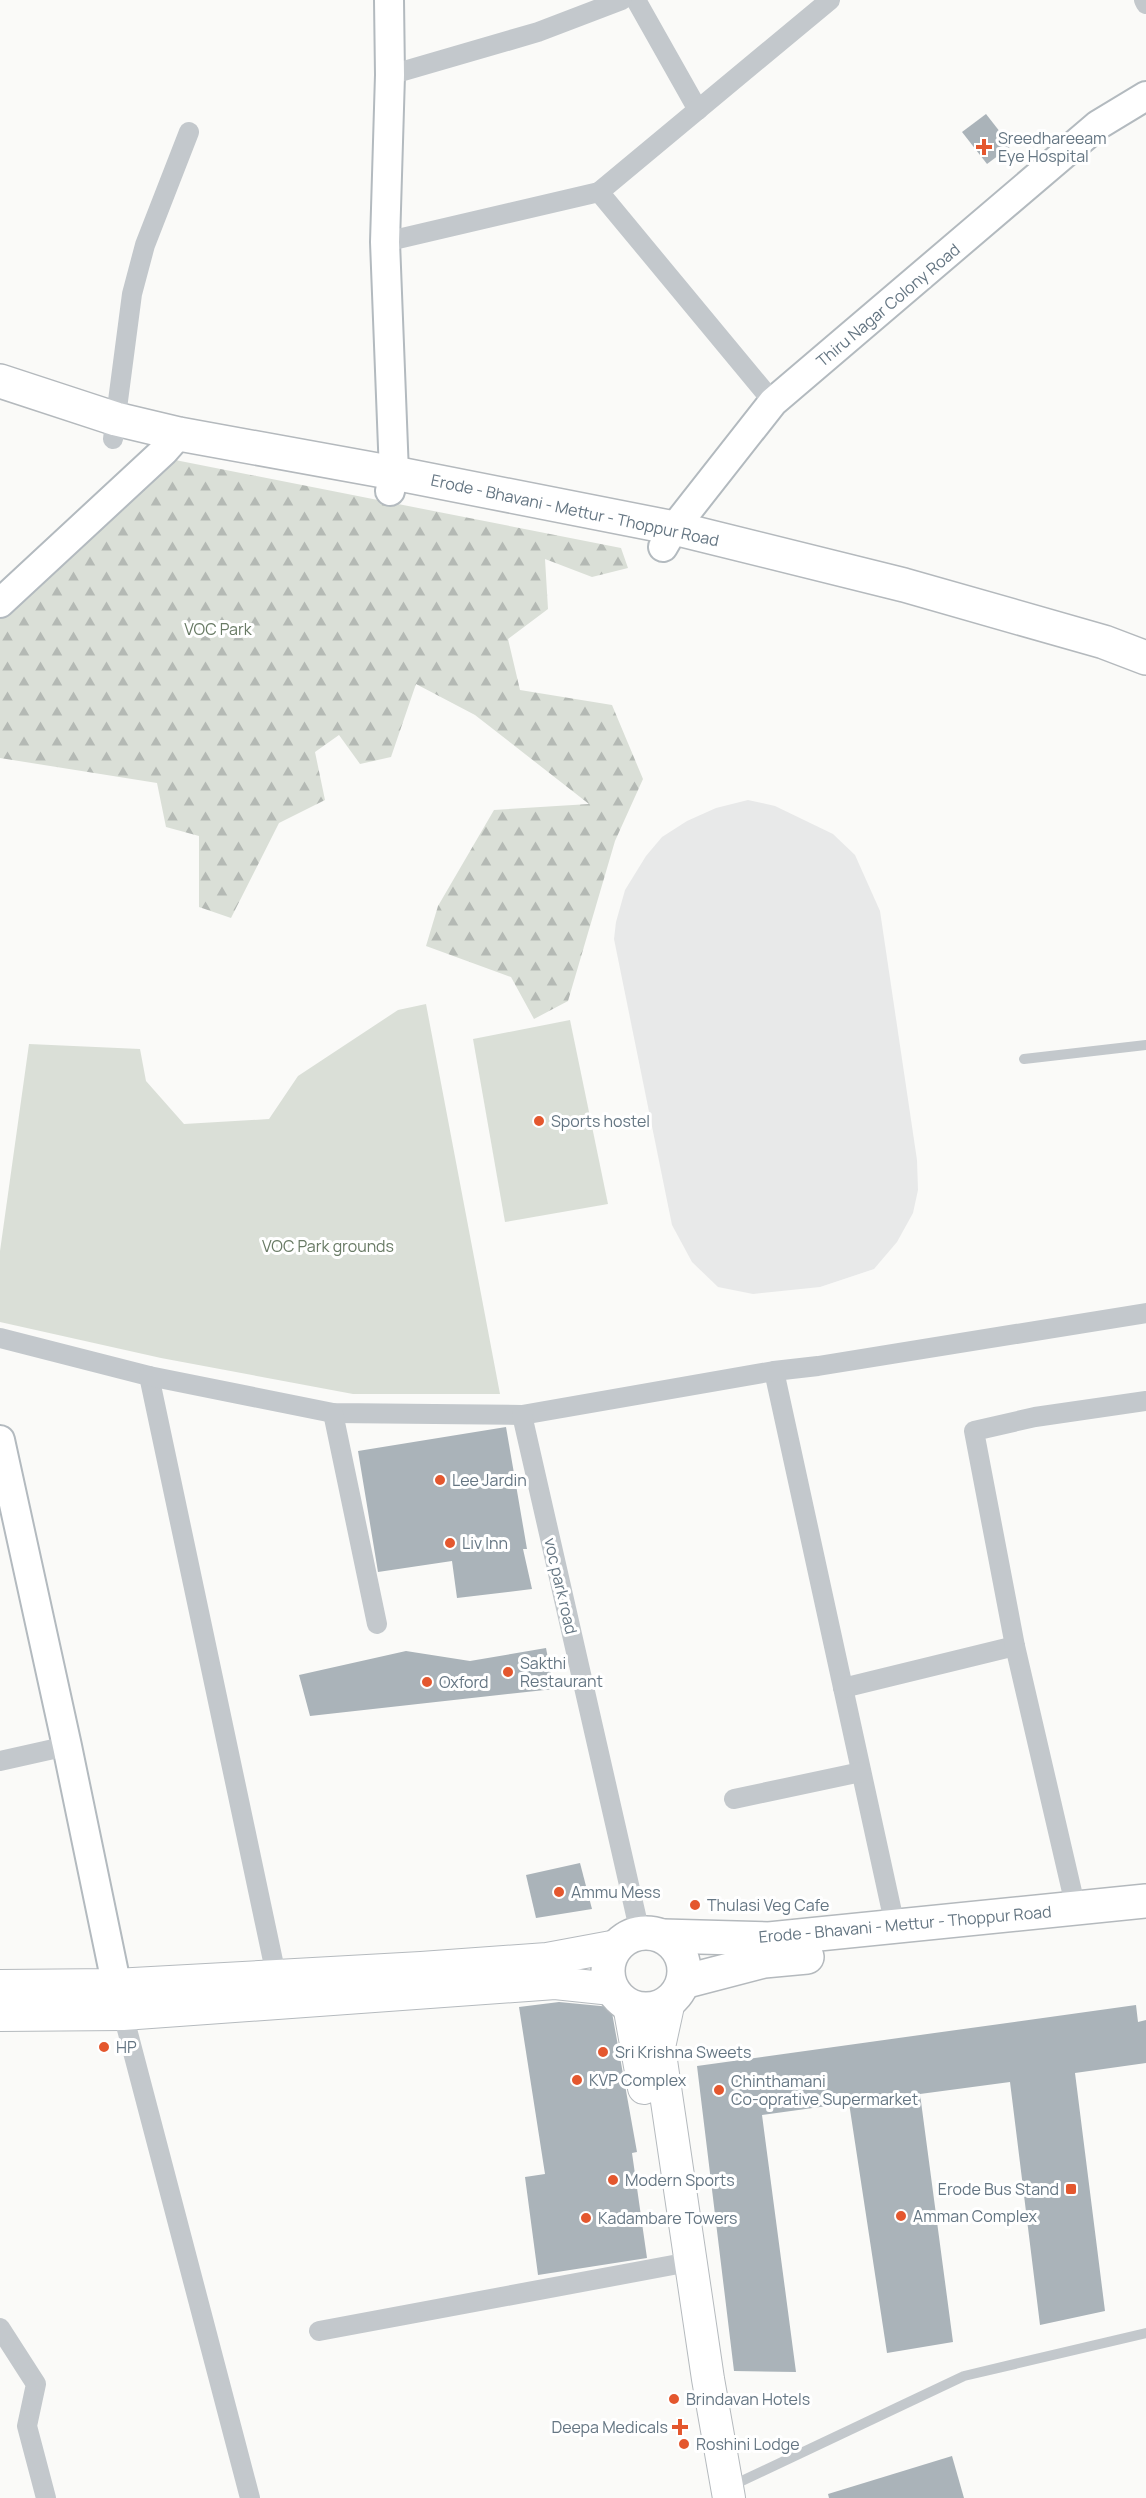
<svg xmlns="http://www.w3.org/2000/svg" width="1146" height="2498" font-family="Manrope,sans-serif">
  <defs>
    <pattern id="forest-firs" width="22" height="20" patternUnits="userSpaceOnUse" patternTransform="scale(1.5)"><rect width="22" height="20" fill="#dadfd7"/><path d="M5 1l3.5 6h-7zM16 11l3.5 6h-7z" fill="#b4b9b4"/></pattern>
  </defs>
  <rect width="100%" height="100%" fill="#fafaf8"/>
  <polygon fill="#e8e9e9" points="748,800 775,806 833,834 855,855 880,911 917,1160 918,1190 913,1213 897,1242 874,1269 820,1287 753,1294 718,1287 692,1262 672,1225 614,939 616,922 625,890 646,856 662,837 687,821 716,808"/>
  <polygon fill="url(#forest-firs)" points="170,459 621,548 628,568 592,577 545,559 548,609 508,639 520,690 612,705 643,779 615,841 568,1001 534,1019 511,977 426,946 438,906 494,810 589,804 475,715 416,684 391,757 360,764 339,735 315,752 325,800 279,823 231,918 199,907 199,836 166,827 157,783 0,758 0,619"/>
  <g fill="#dadfd7">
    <polygon points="426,1004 500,1394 353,1394 161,1358 0,1322 0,1251 29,1044 140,1049 146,1081 184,1124 269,1119 298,1076 398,1010"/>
    <polygon points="570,1020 608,1204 505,1222 473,1039"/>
  </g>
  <g fill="#aab3b9">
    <polygon points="986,114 1011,146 987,164 962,132"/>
    <polygon points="506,1427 527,1549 523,1549 532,1589 457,1598 452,1561 378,1572 358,1451"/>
    <polygon points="546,1648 554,1689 310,1716 299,1675 406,1651 470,1661"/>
    <polygon points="580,1863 592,1909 536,1918 526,1875"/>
    <polygon points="559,2002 611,2007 637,2152 632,2153 647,2258 538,2275 525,2177 545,2174 519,2007"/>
    <polygon points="1136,2005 1138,2022 1146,2020 1146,2063 1075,2073 1105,2311 1040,2325 1010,2082 920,2094 953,2342 887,2353 849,2103 762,2115 796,2372 734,2371 697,2066"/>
    <polygon points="952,2456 964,2498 829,2498 828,2494"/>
  </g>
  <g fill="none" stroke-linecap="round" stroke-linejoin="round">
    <g stroke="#b3babf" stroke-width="32">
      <g id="secondary">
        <polyline points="389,0 390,75 385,242 394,473 390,491"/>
        <polyline points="663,547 674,528 773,402 1098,125 1146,96"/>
        <polyline points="0,603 164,451 179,434"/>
        <polyline points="0,1440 67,1746 121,2007"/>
      </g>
    </g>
    <g stroke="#b5babe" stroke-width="34">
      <g id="primary">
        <polyline points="0,1986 115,1985 421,1968 547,1959 617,1946"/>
        <polyline points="669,2001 659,2047 708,2379 729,2498"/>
        <polyline points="629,2005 644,2088"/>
        <polyline points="0,2015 123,2014 555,1983 612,1989"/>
      </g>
    </g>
    <g stroke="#b4b9bd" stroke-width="36">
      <g id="highway">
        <polyline points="0,381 116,419 179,434 394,473 674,528 904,585 1104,642 1146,658"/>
        <circle cx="646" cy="1971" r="38"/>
        <polyline points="663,1936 769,1939 1146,1901"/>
        <polyline points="683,1982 764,1961 807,1957"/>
      </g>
    </g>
    <g stroke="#c3c8cc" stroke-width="10">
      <polyline points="1024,1059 1146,1045"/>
      <polyline points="729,2487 964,2376 1146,2333"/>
    </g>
    <g stroke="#c3c8cc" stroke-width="20">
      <polyline points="636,0 698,110"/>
      <polyline points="1144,0 1146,4"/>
      <polyline points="390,75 538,32 622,0"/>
      <polyline points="385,242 599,192"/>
      <polyline points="773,402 599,192 830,0"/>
      <polyline points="113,439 132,294 145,245 189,132"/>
      <polyline points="0,1338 149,1376 276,1975"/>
      <polyline points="774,1371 895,1926"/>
      <polyline points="149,1376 333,1413 522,1415 774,1371 818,1366 1146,1313"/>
      <polyline points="333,1413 377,1624"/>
      <polyline points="522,1415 640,1933"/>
      <polyline points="843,1688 1015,1646"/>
      <polyline points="0,1761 67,1746"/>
      <polyline points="734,1799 861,1772"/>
      <polyline points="1076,1909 1015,1646 974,1431 1035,1417 1146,1401"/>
      <polyline points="123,2014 250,2498"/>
      <polyline points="0,2328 36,2384 27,2426 46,2498"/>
      <polyline points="319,2331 673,2265"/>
    </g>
    <use href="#secondary" stroke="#fff" stroke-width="28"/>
    <use href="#primary" stroke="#fff" stroke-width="32"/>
    <use href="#highway" stroke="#fff" stroke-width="33"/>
  </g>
  <g fill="#e4572e" stroke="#fff" stroke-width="2">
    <path d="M981 138h6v6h6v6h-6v6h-6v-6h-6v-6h6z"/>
    <circle cx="539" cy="1121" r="6"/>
    <circle cx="440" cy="1480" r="6"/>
    <circle cx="450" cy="1543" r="6"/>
    <circle cx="508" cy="1672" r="6"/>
    <circle cx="427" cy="1682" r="6"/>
    <circle cx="559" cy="1892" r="6"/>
    <circle cx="695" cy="1905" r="6"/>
    <circle cx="104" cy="2047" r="6"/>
    <circle cx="603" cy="2052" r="6"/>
    <circle cx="577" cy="2080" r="6"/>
    <circle cx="719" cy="2090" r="6"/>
    <circle cx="613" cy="2180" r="6"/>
    <rect x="1065" y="2183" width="12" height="12" rx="3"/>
    <circle cx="901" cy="2216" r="6"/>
    <circle cx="586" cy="2218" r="6"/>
    <circle cx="674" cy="2399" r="6"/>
    <path d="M677 2418h6v6h6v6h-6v6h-6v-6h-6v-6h6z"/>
    <circle cx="684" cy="2444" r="6"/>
  </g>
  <g text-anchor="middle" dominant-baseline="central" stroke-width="6" stroke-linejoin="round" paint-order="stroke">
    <g font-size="16" fill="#657683" stroke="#fff" text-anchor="start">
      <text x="998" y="138">Sreedhareeam<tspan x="998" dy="18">Eye Hospital</tspan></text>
      <text x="551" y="1121">Sports hostel</text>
      <text x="452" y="1480">Lee Jardin</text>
      <text x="462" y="1543">Liv Inn</text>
      <text x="520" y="1663">Sakthi<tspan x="520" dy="18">Restaurant</tspan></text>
      <text x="439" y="1682">Oxford</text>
      <text x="571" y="1892">Ammu Mess</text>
      <text x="707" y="1905">Thulasi Veg Cafe</text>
      <text x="116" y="2047">HP</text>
      <text x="615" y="2052">Sri Krishna Sweets</text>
      <text x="589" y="2080">KVP Complex</text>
      <text x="731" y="2081">Chinthamani<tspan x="731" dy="18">Co-oprative Supermarket</tspan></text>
      <text x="625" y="2180">Modern Sports</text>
      <text x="1059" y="2189" text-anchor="end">Erode Bus Stand</text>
      <text x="913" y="2216">Amman Complex</text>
      <text x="598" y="2218">Kadambare Towers</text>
      <text x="686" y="2399">Brindavan Hotels</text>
      <text x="668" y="2427" text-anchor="end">Deepa Medicals</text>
      <text x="696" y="2444">Roshini Lodge</text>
    </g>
    <g font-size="16" fill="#657683" stroke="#fff">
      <text transform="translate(888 305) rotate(-40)">Thiru Nagar Colony Road</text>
      <text transform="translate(575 510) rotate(12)">Erode - Bhavani - Mettur - Thoppur Road</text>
      <text transform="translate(561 1586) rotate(77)">voc park road</text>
      <text transform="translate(905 1924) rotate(-5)">Erode - Bhavani - Mettur - Thoppur Road</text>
    </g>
    <g font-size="16" fill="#687a64" stroke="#fff">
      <text x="218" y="629">VOC Park</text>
      <text x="328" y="1246">VOC Park grounds</text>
    </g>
  </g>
</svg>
